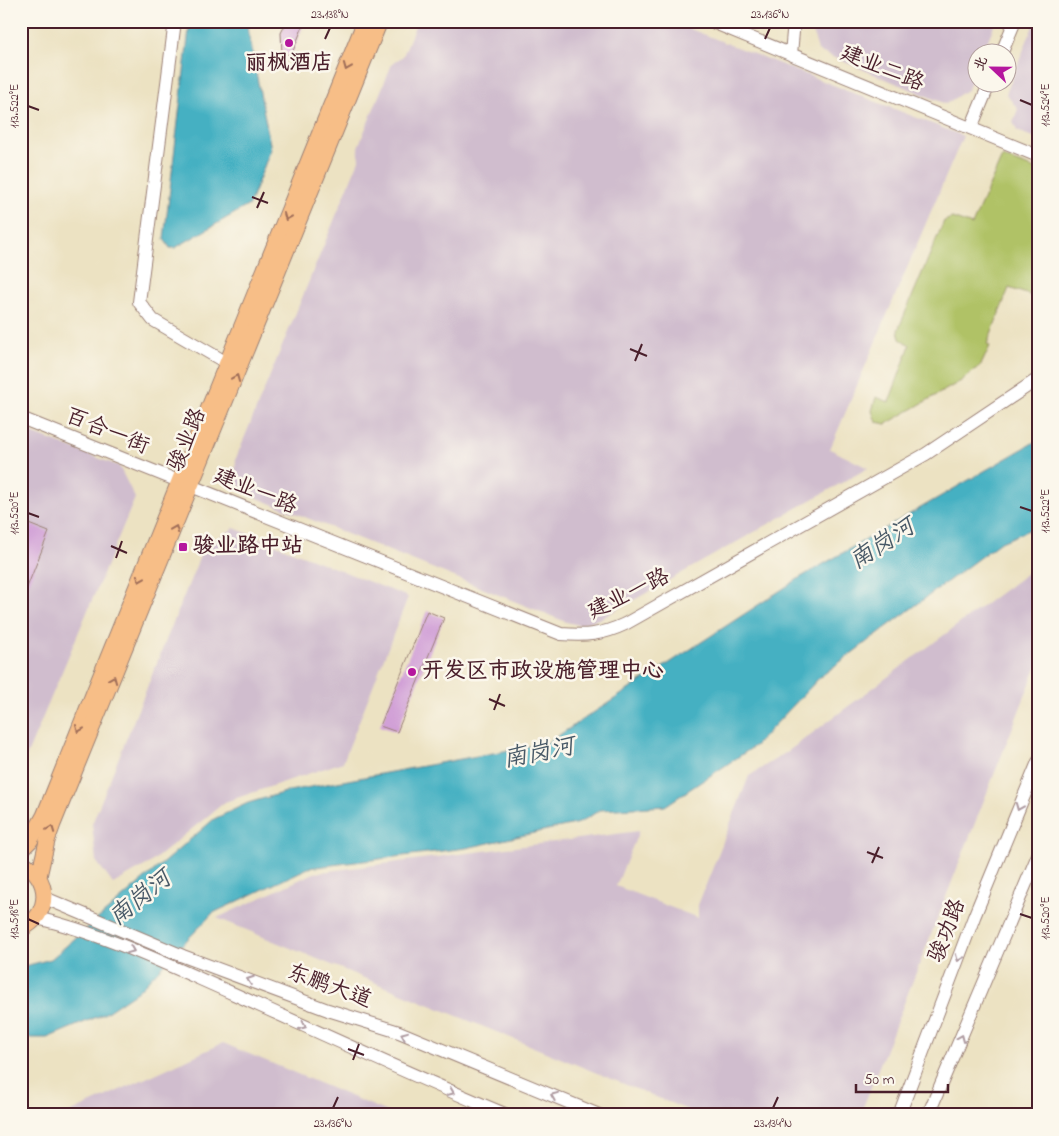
<svg xmlns="http://www.w3.org/2000/svg" width="1059" height="1136" font-family="'Indie Flower','LXGW WenKai TC',sans-serif">
  <rect width="100%" height="100%" fill="#fbf7ec"/>
  <filter id="ink" filterUnits="userSpaceOnUse"><feTurbulence type="fractalNoise" baseFrequency=".02" numOctaves="2"/><feDisplacementMap in="SourceGraphic" scale="10" xChannelSelector="R" yChannelSelector="G"/><feConvolveMatrix kernelMatrix="1 2 1 2 8 2 1 2 1" color-interpolation-filters="sRGB"/></filter>
  <filter id="wash" filterUnits="userSpaceOnUse"><feTurbulence type="fractalNoise" baseFrequency=".0096" numOctaves="4" result="noise"/><feDisplacementMap in="SourceGraphic" scale="20" xChannelSelector="R" yChannelSelector="G"/><feGaussianBlur stdDeviation="1.12" result="paint"/><feColorMatrix in="noise" values="0 0 0 0 0 0 0 0 0 0 0 0 0 0 0 0 0 1.4 0 .05"/><feComposite in="paint" operator="in"/></filter>
  <g filter="url(#wash)">
    <rect width="100%" height="100%" fill="#ece2c2"/>
    <g fill="#d0bdce">
      <polygon points="417,21 670,21 963,136 830,449 868,468 602,618 579,625 566,622 250,495 237,484 235,476 236,458 359,160 358,147 392,64 403,56"/>
      <polygon points="810,21 996,21 983,52 976,52 976,68 968,89 946,104 818,51"/>
      <polygon points="1035,21 1038,21 1038,139 1017,131 1013,122 1018,109 1006,94"/>
      <polygon points="21,429 119,466 135,498 21,769"/>
      <polygon points="234,528 408,597 343,762 225,802 150,863 113,884 96,861 92,824 204,546"/>
      <polygon points="1038,565 1038,663 860,1115 700,1115 217,918 314,873 639,831 616,886 698,918 698,905 749,776 787,752"/>
      <polygon points="223,1043 395,1115 65,1115"/>
    </g>
    <polygon fill="#b0c266" stroke="#7d7048" points="1002,157 1038,170 1038,298 1009,288 987,344 990,346 981,365 961,381 886,424 876,422 872,411 876,397 889,402 910,345 900,339 898,330 944,221 952,218 972,225"/>
    <g fill="#44b0c2" stroke="#476876">
      <polygon points="190,21 246,21 271,149 249,205 175,248 170,248 164,239"/>
      <polygon points="1038,440 1038,526 999,543 820,677 756,745 665,806 600,810 579,823 466,848 308,868 213,913 138,991 104,1014 47,1038 21,1038 21,967 51,959 214,819 248,803 289,791 547,743 801,577"/>
    </g>
    <g id="blocks">
      <g fill="#d1a0d7">
        <polygon points="287,21 305,21 291,56 282,53 281,33"/>
        <polygon points="21,521 49,532 22,600 21,600"/>
        <polygon points="427,611 444,618 397,732 380,726"/>
      </g>
    </g>
  </g>
  <g filter="url(#ink)">
    <use href="#blocks" fill-opacity="0" stroke="#9b8076" stroke-width="1"/>
    <g fill="none" stroke-linecap="round" stroke-linejoin="round">
      <g stroke="#9b8076" stroke-width="14">
        <g id="minor">
          <polyline points="175,21 139,302 153,320 227,363"/>
          <polyline points="710,21 1038,156"/>
          <polyline points="1002,52 1015,21"/>
          <polyline points="791,54 794,21"/>
          <polyline points="971,128 990,82"/>
          <path d="M21,418L561,634C585,636 602,635 625,624L926,454L1038,379"/>
          <polyline points="45,898 183,956 328,1010 399,1032 599,1115"/>
          <path d="M37,918C105,934 170,966 234,994C325,1035 415,1077 507,1115"/>
          <polyline points="899,1115 974,917 1038,762"/>
          <polyline points="928,1115 1038,855"/>
        </g>
      </g>
      <g stroke="#9b8076" stroke-width="17">
        <g id="major">
          <polyline points="21,850 30,841 44,816 365,21"/>
          <path d="M21,862C51,876 52,915 21,929"/>
          <polyline points="39,876 47,841 53,824 380,21"/>
        </g>
      </g>
      <use href="#minor" stroke="#fff" stroke-width="12"/>
      <use href="#major" stroke="#f7be87" stroke-width="15"/>
    </g>
    <defs><path id="oneway-chevron" d="M-2-3.5L2.5 0L-2 3.5" fill="none" stroke-width="1.6" stroke-linecap="round" stroke-linejoin="round" transform="scale(1.25)"/></defs>
    <g stroke="#a06e59">
      <use href="#oneway-chevron" transform="translate(347 67) rotate(112)"/>
      <use href="#oneway-chevron" transform="translate(287 217) rotate(112)"/>
      <use href="#oneway-chevron" transform="translate(236 378) rotate(-68)"/>
      <use href="#oneway-chevron" transform="translate(175 529) rotate(-68)"/>
      <use href="#oneway-chevron" transform="translate(140 579) rotate(112)"/>
      <use href="#oneway-chevron" transform="translate(113 679) rotate(-68)"/>
      <use href="#oneway-chevron" transform="translate(79 729) rotate(112)"/>
      <use href="#oneway-chevron" transform="translate(51 829) rotate(-69)"/>
    </g>
    <g stroke="#ae9aa0">
      <use href="#oneway-chevron" transform="translate(1019 807) rotate(112)"/>
      <use href="#oneway-chevron" transform="translate(131 950) rotate(22)"/>
      <use href="#oneway-chevron" transform="translate(959 958) rotate(111)"/>
      <use href="#oneway-chevron" transform="translate(250 980) rotate(-160)"/>
      <use href="#oneway-chevron" transform="translate(303 1026) rotate(25)"/>
      <use href="#oneway-chevron" transform="translate(404 1035) rotate(-158)"/>
      <use href="#oneway-chevron" transform="translate(961 1038) rotate(-67)"/>
      <use href="#oneway-chevron" transform="translate(451 1092) rotate(22)"/>
      <use href="#oneway-chevron" transform="translate(554 1096) rotate(-158)"/>
    </g>
  </g>
  <path fill="none" stroke="#4a1f2b" stroke-width="2" d="M325,39L330,28M765,39L770,28M1020,100L1032,105M28,106L39,110M252,197L268,203M257,208L264,192M630,349L647,356M635,361L642,344M1020,507L1032,511M28,513L39,517M111,546L127,553M116,558L122,541M489,699L505,706M494,710L500,694M867,852L883,858M872,863L879,847M1020,914L1032,918M28,919L39,924M348,1049L364,1055M353,1060L359,1044M333,1108L338,1097M773,1108L778,1097"/>
  <g fill="#b5179e" stroke="#fbf7ec" stroke-width="2">
    <circle cx="289" cy="43" r="5"/>
    <rect x="178" y="542" width="10" height="10" rx="2.5"/>
    <circle cx="412" cy="672" r="5"/>
  </g>
  <g text-anchor="middle" dominant-baseline="central" stroke-width="5" stroke-linejoin="round" paint-order="stroke">
    <g font-size="22" font-weight="bold" fill="#4a1f2b" stroke="#fbf7ec" text-anchor="start">
      <text x="289" y="64" text-anchor="middle">丽枫酒店</text>
      <text x="193" y="547">骏业路中站</text>
      <text x="422" y="672">开发区市政设施管理中心</text>
    </g>
    <g font-size="22" fill="#4a1f2b" stroke="#fbf7ec">
      <text transform="translate(882 69) rotate(22)">建业二路</text>
      <text transform="translate(107 432) rotate(22)">百合一街</text>
      <text transform="translate(188 440) rotate(-68)">骏业路</text>
      <text transform="translate(255 492) rotate(22)">建业一路</text>
      <text transform="translate(629 595) rotate(-26)">建业一路</text>
      <text transform="translate(948 931) rotate(-69)">骏功路</text>
      <text transform="translate(329 987) rotate(20)">东鹏大道</text>
    </g>
    <g font-size="24" font-style="italic" fill="#485967" stroke="#fbf7ec">
      <text transform="translate(883 545) rotate(-33)">南岗河</text>
      <text transform="translate(539 754) rotate(-11)">南岗河</text>
      <text transform="translate(141 899) rotate(-39)">南岗河</text>
    </g>
  </g>
  <rect width="1059" height="1136" fill="none" stroke="#fbf7ec" stroke-width="55"/>
  <g transform="translate(992 68) rotate(292)"><circle r="24" fill="#fbf7ec" stroke="#b4a19f"/>
  <path d="M0-4L9 19L0 12L-9 19Z" fill="#b5179e"/>
  <text y="-8" font-size="14" font-weight="bold" text-anchor="middle" fill="#4a1f2b">北</text>
  </g>
  <path d="M856 1084v8h92v-8" fill="none" stroke="#4a1f2b" stroke-width="2.5"/>
  <text x="864" y="1084" font-size="15" fill="#4a1f2b" stroke="#fbf7ec" stroke-width="4" paint-order="stroke">50 m</text>
  <rect x="28" y="28" width="1004" height="1080" fill="none" stroke="#4a1f2b" stroke-width="2"/>
  <g font-size="12" text-anchor="middle" fill="#4a1f2b">
    <text x="330" y="18">23.138°N</text>
    <text x="770" y="18">23.136°N</text>
    <text transform="translate(1045 105) rotate(-90)" y="4">113.524°E</text>
    <text transform="translate(14 106) rotate(-90)" y="4">113.522°E</text>
    <text transform="translate(1045 511) rotate(-90)" y="4">113.522°E</text>
    <text transform="translate(14 513) rotate(-90)" y="4">113.520°E</text>
    <text transform="translate(1045 918) rotate(-90)" y="4">113.520°E</text>
    <text transform="translate(14 919) rotate(-90)" y="4">113.518°E</text>
    <text x="333" y="1127">23.136°N</text>
    <text x="773" y="1127">23.134°N</text>
  </g>
</svg>
